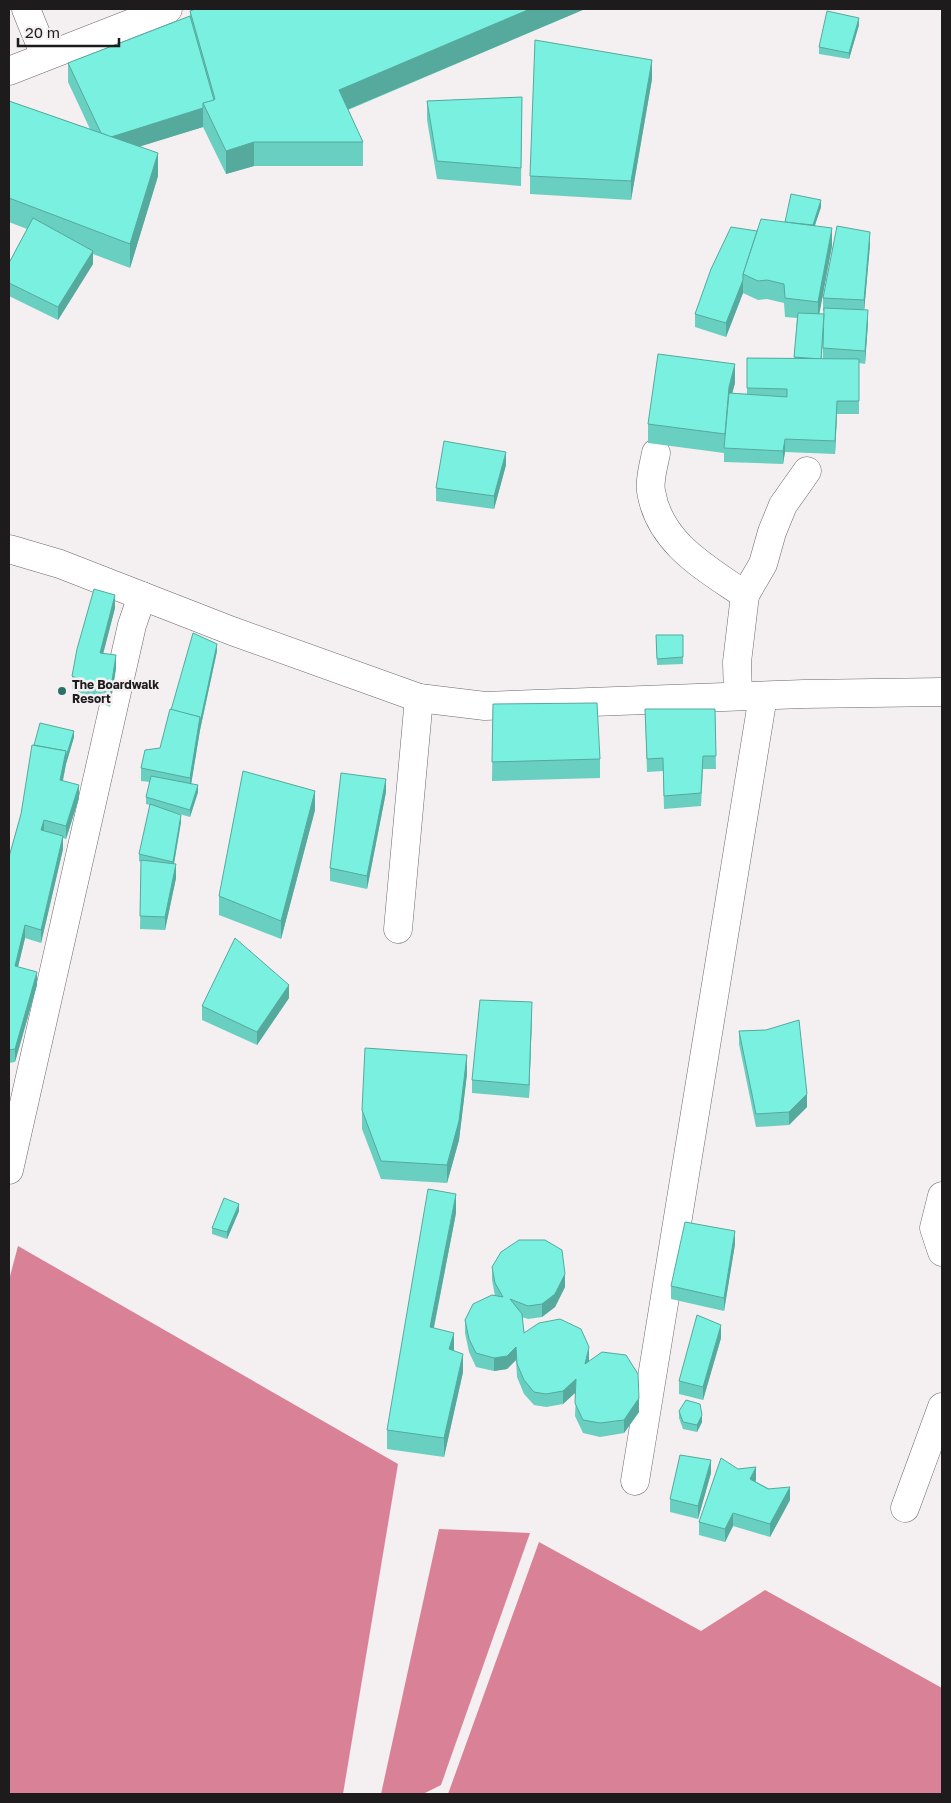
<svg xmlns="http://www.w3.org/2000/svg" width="951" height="1803" font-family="'Golos Text',sans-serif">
  <rect width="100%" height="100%" fill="#f4eff0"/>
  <g fill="#d98197">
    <polygon points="18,1246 398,1464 343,1794 9,1794 9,1280"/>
    <polygon points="439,1529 530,1533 441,1785 423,1794 381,1794"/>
    <polygon points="539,1542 701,1631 765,1590 942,1688 942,1794 448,1794"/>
  </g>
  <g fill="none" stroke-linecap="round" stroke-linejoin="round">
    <g stroke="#6c6868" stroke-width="29">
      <g id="minor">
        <polyline points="26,9 45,56"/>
        <polyline points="9,71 168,9"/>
        <path d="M656,453C654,464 649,480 651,491C659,543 706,568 745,595L737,662L738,696"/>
        <polyline points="9,549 60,564 232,631 419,698 485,706 804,694 942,692"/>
        <polyline points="745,595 763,564 772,532 783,505 807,471"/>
        <polyline points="398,929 419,698"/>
        <polyline points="9,1170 132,625 142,596"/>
        <polyline points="942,1196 934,1228 942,1252"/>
        <polyline points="635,1481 763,696"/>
        <polyline points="905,1508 942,1407"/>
      </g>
    </g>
    <use href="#minor" stroke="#fff" stroke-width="28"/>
  </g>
  <g fill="#69cfc1" fill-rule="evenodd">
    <polygon points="195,9 585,9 348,110 363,142 363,166 254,166 226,174 203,127 140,146 158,176 130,268 93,254 93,264 58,320 9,296 9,263 27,229 9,222 9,101 90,129 68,82 68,63 190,16 190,11"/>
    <polygon points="859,25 849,59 819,54 819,47"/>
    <polygon points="652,79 631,200 530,194 530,176"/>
    <polygon points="522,97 521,186 437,179 427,120 427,101"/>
    <path d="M821,207L815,225L832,246L819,314H824V311H823V298L870,245L864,310L868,323L865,364L859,363V414H837L835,454L785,452L783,464L724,462V453L648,443V424L735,383L732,393L747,394V358L794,359L797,318L785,317L784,303L767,299L758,300L743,293L726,337L695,327V314L757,231L785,222ZM823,334V359H822Z"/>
    <polygon points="506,465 494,509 436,501 436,488"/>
    <polygon points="115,608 103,653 116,668 110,707 72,689 72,676"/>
    <polygon points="656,635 683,635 683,664 657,665"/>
    <polygon points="217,651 200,730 191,784 198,792 190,817 169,811 181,822 174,864 176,878 165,930 140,929 141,862 139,861 139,854 150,805 146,804 146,797 150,782 141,781 141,768 160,748 171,710"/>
    <polygon points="493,704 600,759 600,778 492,781"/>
    <polygon points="645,709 715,709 716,769 703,769 701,806 664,809 663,771 647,772"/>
    <polygon points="74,737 66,764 63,781 79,798 66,839 63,838 63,849 41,943 25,938 18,967 37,985 15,1062 9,1063 9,857 21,814 34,745"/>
    <polygon points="386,792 367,889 330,881 330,868"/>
    <polygon points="315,810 281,939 219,915 219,896"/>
    <polygon points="289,998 257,1045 202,1020 202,1006"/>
    <polygon points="532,1015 529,1098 472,1093 472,1080"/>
    <polygon points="766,1030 807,1107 789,1125 756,1127 739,1044 739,1031"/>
    <polygon points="467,1074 459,1140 447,1183 381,1179 362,1129 362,1110"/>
    <polygon points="239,1211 227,1239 212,1234 212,1228"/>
    <polygon points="456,1213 434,1328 454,1351 463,1372 444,1457 387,1449 387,1430"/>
    <polygon points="735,1244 724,1311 671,1299 671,1286"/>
    <polygon points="492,1267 565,1287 555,1307 542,1317 528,1319 522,1317 524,1333 589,1361 639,1412 624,1433 600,1437 583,1433 575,1416 576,1392 563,1404 546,1407 534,1405 524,1394 517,1377 516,1360 507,1369 494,1371 476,1367 469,1352 465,1333 465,1320 495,1296 492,1280"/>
    <polygon points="721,1338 703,1400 679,1394 679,1381"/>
    <polygon points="679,1411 702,1422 697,1432 683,1429 679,1418"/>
    <polygon points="738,1469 756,1480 755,1481 790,1500 770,1537 733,1526 725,1542 699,1535 699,1522"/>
    <polygon points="711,1473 698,1519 670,1512 670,1499"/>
  </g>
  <g fill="#55a99d">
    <polygon points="530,9 585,9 339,113 339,90"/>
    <polygon points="859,18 859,25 849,59 849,53"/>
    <polygon points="652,60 652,79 631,200 631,181"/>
    <polygon points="203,108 203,127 103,158 103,139"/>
    <polygon points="254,142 254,166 226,174 226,151"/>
    <polygon points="158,153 158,176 130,268 130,244"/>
    <polygon points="821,200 821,207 809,243 809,237"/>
    <polygon points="832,228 832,246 818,321 818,302"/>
    <polygon points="870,232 870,245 864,313 864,300"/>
    <polygon points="93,251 93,264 58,320 58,307"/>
    <polygon points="743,280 743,293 726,337 726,323"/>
    <polygon points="868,310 868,323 865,364 865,351"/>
    <polygon points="735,364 735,383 729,406 725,448 729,387"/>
    <polygon points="837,401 837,414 835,454 835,441"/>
    <polygon points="785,439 785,452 783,464 783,451"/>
    <polygon points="506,452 506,465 494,509 494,496"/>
    <polygon points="115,595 115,608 100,666 100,653"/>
    <polygon points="217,644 217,651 200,730 190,791 190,778 200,717"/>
    <polygon points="116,655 116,668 110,707 110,694"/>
    <polygon points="74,731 74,737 66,764 60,793 60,780 66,751"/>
    <polygon points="386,779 386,792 367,889 367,876"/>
    <polygon points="79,785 79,798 66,839 66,826"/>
    <polygon points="198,785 198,792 190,817 190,810"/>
    <polygon points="315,791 315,810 281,939 281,921"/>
    <polygon points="181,815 181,822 173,869 173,862"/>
    <polygon points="44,820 44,833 41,830"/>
    <polygon points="63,836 63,849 41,943 41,930"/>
    <polygon points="176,864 176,878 165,930 165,917"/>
    <polygon points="25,925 25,938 15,979 15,966"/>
    <polygon points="37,972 37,985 15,1062 15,1049"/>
    <polygon points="289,985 289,998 257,1045 257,1032"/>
    <polygon points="532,1002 532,1015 529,1098 529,1085"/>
    <polygon points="467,1055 467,1074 459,1140 447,1183 447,1165"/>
    <polygon points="807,1094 807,1107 789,1125 789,1112"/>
    <polygon points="456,1194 456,1213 430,1346 430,1327"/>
    <polygon points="239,1204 239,1211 227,1239 227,1232"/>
    <polygon points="735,1231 735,1244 724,1311 724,1298"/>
    <polygon points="565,1274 565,1287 555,1307 542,1317 542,1304"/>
    <polygon points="721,1325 721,1338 703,1400 703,1387"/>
    <polygon points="454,1333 454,1352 449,1349"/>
    <polygon points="516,1347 516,1360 507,1369 494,1371 494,1358"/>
    <polygon points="589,1347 589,1361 585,1377 585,1364"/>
    <polygon points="463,1354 463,1372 444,1457 444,1438"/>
    <polygon points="576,1379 576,1392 563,1404 563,1391"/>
    <polygon points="639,1398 639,1412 624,1433 624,1420"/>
    <polygon points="702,1415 702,1422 697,1432 697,1425"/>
    <polygon points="711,1460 711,1473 698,1519 698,1506"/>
    <polygon points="756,1467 756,1480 750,1492 750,1479"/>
    <polygon points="790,1487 790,1500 770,1537 770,1524"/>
    <polygon points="733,1513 733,1526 725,1542 725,1529"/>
  </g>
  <g fill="#7af1e0" stroke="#55a99d">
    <polygon points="195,9 530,9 339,90 363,142 254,142 226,151 203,103 215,99 190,11"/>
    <polygon points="827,11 859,18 849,53 819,47"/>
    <polygon points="190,16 214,100 203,103 203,108 111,137 101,133 68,63"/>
    <polygon points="535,40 652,60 631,181 530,176"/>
    <polygon points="522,97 521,168 437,161 427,101"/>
    <polygon points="9,101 158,153 130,244 9,198"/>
    <polygon points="791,194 821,200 813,225 785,222"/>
    <polygon points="33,218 93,251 58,307 9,283 9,263"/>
    <polygon points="761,219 832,228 818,302 785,298 784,284 767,280 758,281 743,274"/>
    <polygon points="837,226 870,232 864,300 823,298"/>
    <polygon points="731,227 757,231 743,274 743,280 726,323 695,314 711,269"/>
    <polygon points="824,308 868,310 865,351 823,348"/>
    <polygon points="798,313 824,314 821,359 794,357"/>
    <polygon points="658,354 735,364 729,387 725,434 648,424"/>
    <polygon points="747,358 859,359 859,401 837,401 835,441 785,439 783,451 724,448 729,393 787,397 787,389 747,388"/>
    <polygon points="444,441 506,452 494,496 436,488"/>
    <polygon points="94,589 115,595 100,653 116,655 110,694 72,676 77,649"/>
    <polygon points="193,633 217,644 200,723 200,717 171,710"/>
    <polygon points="656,635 683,635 683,657 657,659"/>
    <polygon points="597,703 600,759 492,762 493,704"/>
    <polygon points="170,709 200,717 190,778 141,768 145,750 160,748"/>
    <polygon points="645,709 715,709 716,756 703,756 701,793 664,796 663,758 647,759"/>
    <polygon points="40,723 74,731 66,757 66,751 34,745"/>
    <polygon points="32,745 66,751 60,780 79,785 66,826 44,820 41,830 63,836 41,930 25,925 15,966 37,972 15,1049 9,1050 9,857 21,814"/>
    <polygon points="243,771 315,791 281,921 219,896"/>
    <polygon points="341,773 386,779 367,876 330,868"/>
    <polygon points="151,776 198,785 190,810 146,797"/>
    <polygon points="150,804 181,815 173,862 139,854"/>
    <polygon points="141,860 176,864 165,917 140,916"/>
    <polygon points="235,938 289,985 257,1032 202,1006"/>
    <polygon points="480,1000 532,1002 529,1085 472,1080"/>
    <polygon points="799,1020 807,1094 789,1112 756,1114 739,1031 766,1030"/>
    <polygon points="365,1048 467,1055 459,1121 447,1165 381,1161 362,1110"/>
    <polygon points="428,1189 456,1194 430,1327 454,1333 449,1349 463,1354 444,1438 387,1430"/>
    <polygon points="224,1198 239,1204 227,1232 212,1228"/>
    <polygon points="685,1222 735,1231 724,1298 671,1286"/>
    <polygon points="519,1240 545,1240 562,1250 565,1274 555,1294 542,1304 528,1306 510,1299 522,1314 524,1333 539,1323 560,1319 581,1329 589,1347 585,1364 602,1352 626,1355 638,1374 639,1398 624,1420 600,1423 583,1420 575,1403 576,1379 563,1391 546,1394 534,1392 524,1380 517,1364 516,1347 507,1356 494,1358 476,1353 469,1339 465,1320 473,1304 492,1295 503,1297 495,1283 492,1267 501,1252"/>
    <polygon points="697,1315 721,1325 703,1387 679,1381"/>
    <polygon points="686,1400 700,1404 702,1415 697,1425 683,1422 679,1411"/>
    <polygon points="680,1455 711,1460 698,1506 670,1499"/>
    <polygon points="721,1458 738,1469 756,1467 750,1479 768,1489 790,1487 770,1524 733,1513 725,1529 699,1522"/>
  </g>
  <circle fill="#2b7168" stroke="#f4eff0" stroke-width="2" cx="62" cy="691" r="5"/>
  <g text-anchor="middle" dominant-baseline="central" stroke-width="5" stroke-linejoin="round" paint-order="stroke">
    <g font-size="12" font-weight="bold" fill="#1d1b1c" stroke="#f4eff0" text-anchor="start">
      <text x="72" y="684">The Boardwalk<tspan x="72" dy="14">Resort</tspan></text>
    </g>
  </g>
  <rect width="951" height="1803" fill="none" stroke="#1d1b1c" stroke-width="20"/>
  <path d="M18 38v8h101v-8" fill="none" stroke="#1d1b1c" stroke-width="2.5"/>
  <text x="25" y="38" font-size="15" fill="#1d1b1c" stroke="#f4eff0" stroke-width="4" paint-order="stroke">20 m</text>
</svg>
